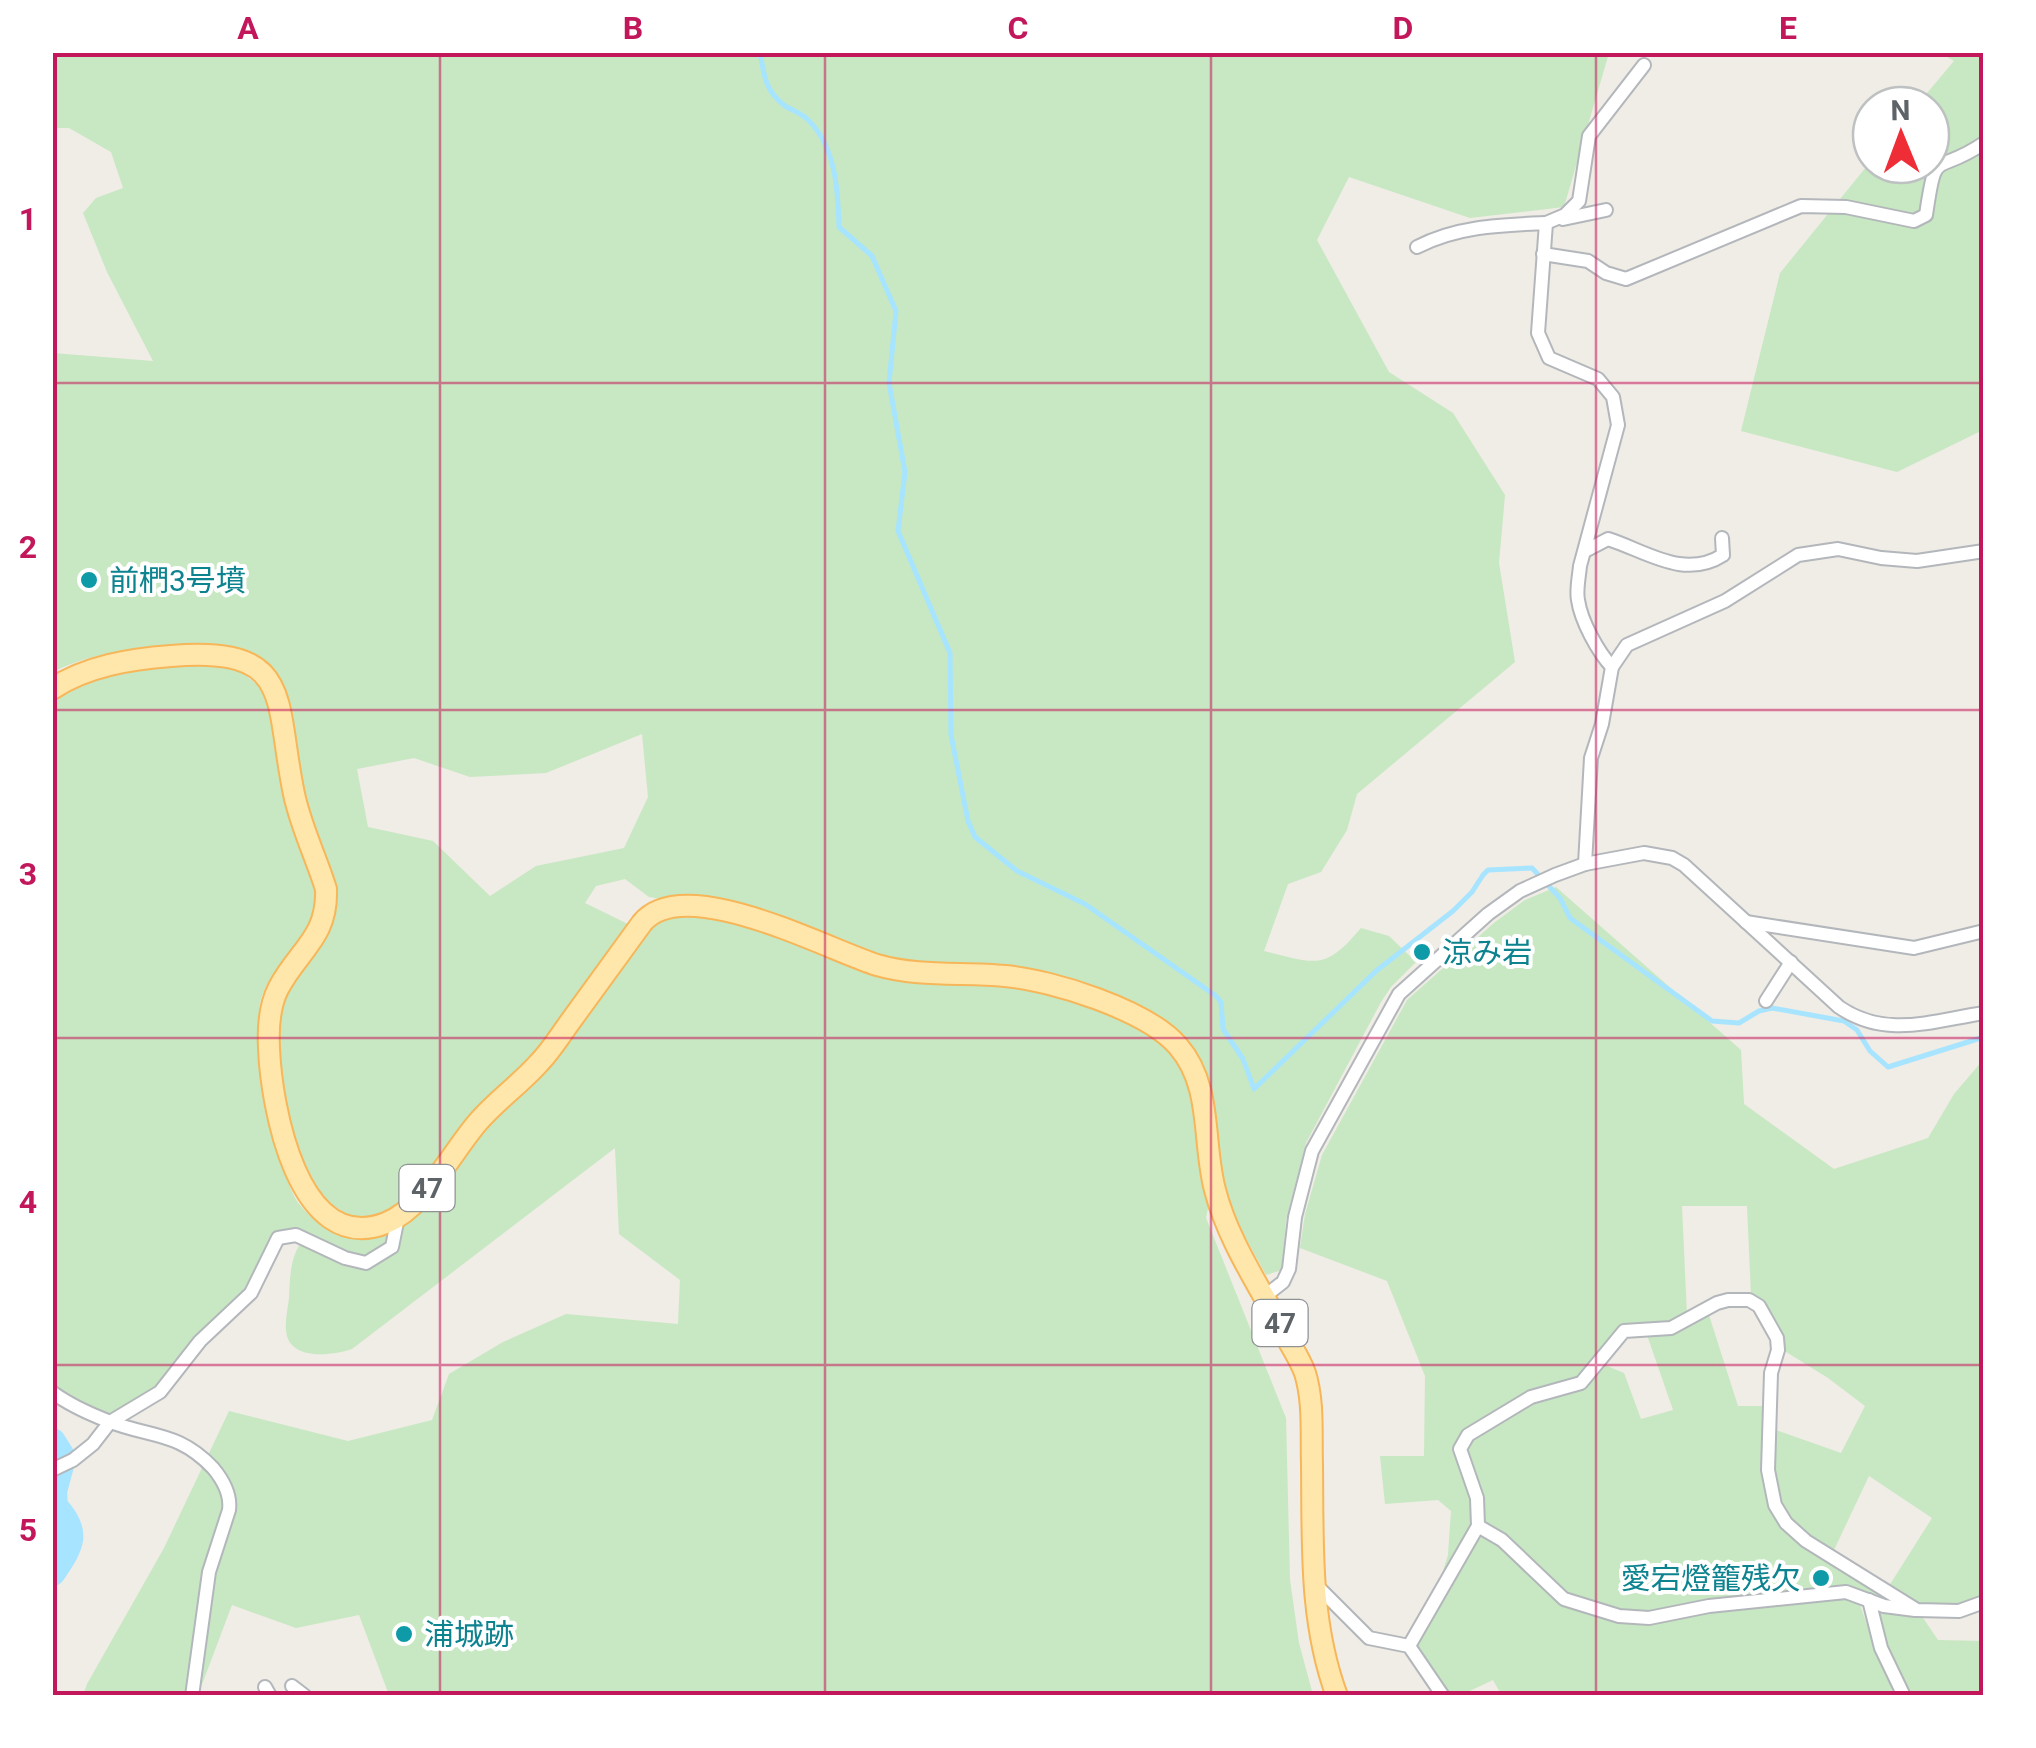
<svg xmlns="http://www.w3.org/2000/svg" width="2036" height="1748" font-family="Roboto,'Noto Sans JP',sans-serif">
  <rect width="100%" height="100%" fill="#f0ece6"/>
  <g fill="#c7e8c2" fill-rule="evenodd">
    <path d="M52,53H1609L1564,207L1470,218L1349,177L1317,240L1389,372L1453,413L1505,495L1499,563L1515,662L1357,794L1347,830L1321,872L1288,884L1264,951C1316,963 1324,972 1361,928L1389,936L1416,962L1391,987L1381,1002L1306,1143L1286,1220L1282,1270L1266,1275C1251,1247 1232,1218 1224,1186C1217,1156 1216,1082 1201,1060C1139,968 997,986 901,963C824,945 749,922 674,901L649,897L625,879L596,886L585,903L634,927L535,1060L420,1184C401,1202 375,1229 347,1214C328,1203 315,1192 303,1172C284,1139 270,1034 285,999C306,951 341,943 335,881C324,853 310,824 303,795C290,741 304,654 225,646C210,644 194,646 179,646C137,647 90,653 53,672V353L153,361L107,272L83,213L96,198L123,188L111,152L69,128H53ZM642,734L648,797L624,848L536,866L490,896L433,841L368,827L357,769L414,758L470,777L546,773Z"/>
    <polygon points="1940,53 1983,53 1983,430 1897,472 1741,431 1780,273 1871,161 1871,165 1931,165 1931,105 1917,105 1954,61"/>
    <path d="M195,662L239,670L265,691L316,891C318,947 270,957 260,1004C253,1042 276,1175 300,1205C320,1231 360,1243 389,1232L469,1146L651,921C704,897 791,938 842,957C855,962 870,970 885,973C927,980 972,976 1014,982C1055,987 1146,1023 1172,1054C1200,1086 1202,1166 1208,1208L1206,1218L1286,1418L1290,1580L1299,1643L1313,1695H389L359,1615L296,1628L232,1605L198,1695H83L87,1684L164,1548L229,1411L348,1441L432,1420L449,1374L503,1342L566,1314L678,1324L680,1280L619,1234L615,1148L352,1349C331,1356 288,1361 286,1330C285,1320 288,1308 289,1298C290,1278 290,1260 300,1244L285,1231L240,1302L158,1390L112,1418L95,1412L53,1387V702C104,671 136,667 195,662Z"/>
    <path d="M1556,887L1741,1050L1744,1104L1834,1169L1928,1138L1954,1094L1983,1060V1597L1958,1607L1918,1605L1889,1586L1932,1518L1869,1476L1833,1552C1773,1516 1773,1495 1773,1429L1841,1453L1865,1406L1828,1378L1783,1350C1781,1327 1770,1308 1751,1295L1747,1206H1682L1687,1316L1670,1323L1622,1327L1578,1379L1465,1431C1440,1460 1484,1493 1472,1527C1465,1546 1450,1564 1440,1581L1448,1555L1451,1511L1438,1500L1385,1504L1380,1456H1424L1425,1376L1387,1281L1300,1248L1305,1214L1322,1155L1407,1000L1495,922L1525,900Z"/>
    <path d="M1708,1312L1738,1406H1765L1771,1507L1898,1605L1856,1590L1649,1614L1619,1612L1567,1595L1480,1522C1489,1491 1456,1464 1471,1438L1602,1364L1624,1373L1641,1419L1673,1410L1647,1335L1673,1332Z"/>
    <polygon points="1482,1535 1500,1544 1561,1602 1573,1609 1618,1621 1845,1597 1859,1602 1876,1650 1897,1695 1502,1696 1493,1680 1461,1695 1448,1695 1418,1647 1419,1640 1444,1591"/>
    <polygon points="1880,1609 1906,1617 1921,1615 1938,1640 1983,1641 1983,1695 1909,1695 1885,1646 1875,1614"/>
  </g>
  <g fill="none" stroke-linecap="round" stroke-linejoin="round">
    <path stroke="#a7e4ff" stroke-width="5" d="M760,52C764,76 765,91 785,106C792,110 800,113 806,118C836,145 838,190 839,227L872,256L896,311L889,383L905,472L898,531L950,653L951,735L968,821L975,837L1017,871L1085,904L1216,996L1221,1002L1223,1029L1243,1059L1254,1089L1376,971L1453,911L1472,892L1483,875L1488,870L1532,868L1560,898L1570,918L1712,1021L1739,1023L1759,1011L1772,1008L1844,1021L1857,1030L1870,1051L1888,1067L1984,1037"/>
    <path stroke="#a7e4ff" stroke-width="28" d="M52,1442L62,1458L53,1491L54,1507C79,1533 70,1545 52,1572"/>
    <g stroke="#b3b7bb" stroke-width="16">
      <g id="street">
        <polyline points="1563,219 1606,210"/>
        <polyline points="1546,223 1565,215 1579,201 1589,136 1644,65"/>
        <path d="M1417,247C1457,226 1501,225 1546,223L1538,333L1549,358L1598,379L1613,397L1618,425L1580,566C1579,577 1576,590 1578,600C1581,621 1598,652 1612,667"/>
        <path d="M1543,254L1588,261L1606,273L1626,279L1801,206L1846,207L1914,221L1926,215C1936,145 1934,177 1984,143"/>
        <path d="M1585,551L1608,539C1646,551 1684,580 1723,555L1722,538"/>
        <polyline points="1585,864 1591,758 1602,724 1612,667 1627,645 1725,601 1798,555 1838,549 1881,558 1917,561 1984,551"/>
        <polyline points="1746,922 1914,948 1984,931"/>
        <polyline points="1766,1001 1791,962"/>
        <path d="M1265,1296L1283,1282L1289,1269L1295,1217L1312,1151L1399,994L1488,914L1520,891L1555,875L1585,864L1644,853L1672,858L1684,865L1839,1007C1886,1039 1931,1021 1984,1013"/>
        <path d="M52,1392C68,1404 90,1414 108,1421C151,1438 178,1431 213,1468C223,1480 231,1495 229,1510L209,1572L192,1696"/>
        <polyline points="52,1470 73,1460 93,1444 110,1422 160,1392 200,1341 251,1293 278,1238 296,1235 345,1258 366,1263 392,1247 398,1217"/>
        <polyline points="1478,1526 1502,1540 1564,1599 1619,1616 1649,1618 1709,1606 1846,1592 1884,1606 1915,1610"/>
        <polyline points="1316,1585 1369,1638 1409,1646 1443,1696"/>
        <polyline points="1869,1600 1881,1648 1904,1696"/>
        <polyline points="1409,1646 1478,1526 1477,1498 1460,1449 1468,1435 1531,1397 1581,1383 1624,1331 1671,1328 1717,1303 1728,1300 1749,1300 1759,1306 1777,1338 1778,1350 1771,1373 1768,1470 1775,1505 1786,1523 1806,1541 1917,1610 1959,1611 1984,1602"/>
        <polyline points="292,1686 305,1696"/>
        <polyline points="265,1687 270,1696"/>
      </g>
    </g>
    <g stroke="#f6b659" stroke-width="24">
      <path id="primary" d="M52,689C86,666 131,659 171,656C295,646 274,699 294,794C301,827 316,857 326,889C328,938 298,950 278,989C269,1007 268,1028 269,1048C271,1105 298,1258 386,1223C424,1208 452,1152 478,1122C496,1101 519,1085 538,1064C550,1052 560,1036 570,1022C594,989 618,956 642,923C684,872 826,949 877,965C918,977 963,972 1005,976C1052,980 1147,1010 1178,1046C1213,1086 1202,1141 1215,1190C1228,1241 1260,1287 1284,1333C1291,1346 1300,1359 1305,1373C1314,1402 1311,1434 1312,1464C1313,1542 1309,1621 1337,1696"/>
    </g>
    <use href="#street" stroke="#fff" stroke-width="12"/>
    <use href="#primary" stroke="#ffe7ac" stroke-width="20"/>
  </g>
  <path fill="none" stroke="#c2185b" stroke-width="2.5" stroke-opacity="0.55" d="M440,52V1696M825,52V1696M1211,52V1696M1596,52V1696M52,383H1984M52,710H1984M52,1038H1984M52,1365H1984"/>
  <g fill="#0f9aa8" stroke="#fff" stroke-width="4">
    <circle cx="89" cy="580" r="10"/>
    <circle cx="1422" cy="952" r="10"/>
    <circle cx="1821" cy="1578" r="10"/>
    <circle cx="404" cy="1634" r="10"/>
  </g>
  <g text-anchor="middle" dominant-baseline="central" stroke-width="8" stroke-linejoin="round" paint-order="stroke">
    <g fill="#fff" stroke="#8e9295" stroke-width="2.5">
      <rect x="399.5" y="1165" width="55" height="46" rx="8"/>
      <rect x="1252.5" y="1300" width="55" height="46" rx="8"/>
    </g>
    <g font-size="28" font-weight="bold" fill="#5d6367">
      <text x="427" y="1188">47</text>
      <text x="1280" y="1323">47</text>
    </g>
    <g font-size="30" fill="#0d838f" stroke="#fff" text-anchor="start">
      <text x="109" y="580">前椚3号墳</text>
      <text x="1442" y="952">涼み岩</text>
      <text x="1801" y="1578" text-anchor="end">愛宕燈籠残欠</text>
      <text x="424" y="1634">浦城跡</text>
    </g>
  </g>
  <rect width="2036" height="1748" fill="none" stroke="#ffffff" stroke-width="110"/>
  <g transform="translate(1901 135) rotate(359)"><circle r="48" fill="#ffffff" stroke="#bec1c2" stroke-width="2.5"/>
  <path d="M0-8L18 38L0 25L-18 38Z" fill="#ef2d37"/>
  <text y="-15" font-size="28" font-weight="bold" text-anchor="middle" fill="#5d6367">N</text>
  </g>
  <rect x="55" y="55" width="1926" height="1638" fill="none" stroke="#c2185b" stroke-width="4"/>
  <g font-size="32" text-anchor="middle" font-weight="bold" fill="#c2185b">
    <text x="248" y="39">A</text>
    <text x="633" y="39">B</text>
    <text x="1018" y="39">C</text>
    <text x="1403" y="39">D</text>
    <text x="1788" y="39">E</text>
    <text x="28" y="230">1</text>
    <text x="28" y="558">2</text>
    <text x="28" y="885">3</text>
    <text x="28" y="1213">4</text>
    <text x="28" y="1541">5</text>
  </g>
</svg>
